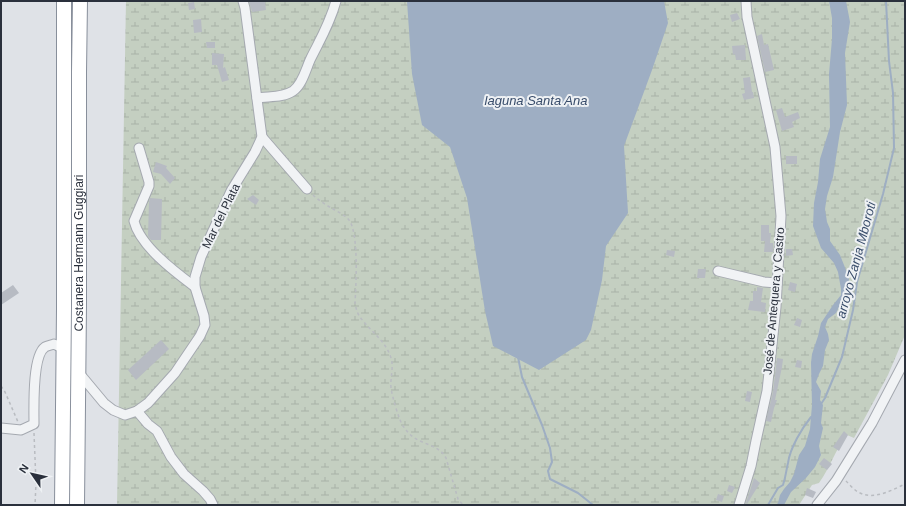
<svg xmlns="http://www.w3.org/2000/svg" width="906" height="506" font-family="Helvetica,sans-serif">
  <defs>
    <pattern id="wetland-marsh" width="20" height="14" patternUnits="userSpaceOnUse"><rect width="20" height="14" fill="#c4cfc1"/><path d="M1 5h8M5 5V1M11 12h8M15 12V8" fill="none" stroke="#a9b2a7"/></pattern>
  </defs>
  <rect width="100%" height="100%" fill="#dfe2e7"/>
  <path fill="url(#wetland-marsh)" d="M126,1H905V335L888,375L854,438L847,435C835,450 830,468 819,483L812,485L799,505H117Z"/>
  <g fill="#9eaec3">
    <polygon points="407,1 664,1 668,23 652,70 624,146 628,213 606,246 602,280 591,330 586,340 539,370 493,346 485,311 467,198 450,147 422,125 412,74"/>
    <polygon points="829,1 846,1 850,22 845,53 847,105 840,132 833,177 827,196 825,209 827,222 830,229 830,241 840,255 844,265 849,278 848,296 847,299 839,307 836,313 828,319 825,327 828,334 829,340 825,350 823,366 819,374 816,382 821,391 820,400 823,405 821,423 823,428 819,446 821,455 815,467 806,478 791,492 784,505 776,505 778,503 780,495 784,489 790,482 794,474 799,455 805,446 810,429 812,405 811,363 812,354 818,336 821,323 833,305 841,295 841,289 838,272 834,263 821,248 813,226 814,203 818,182 820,159 830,127 829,74 832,39 832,18"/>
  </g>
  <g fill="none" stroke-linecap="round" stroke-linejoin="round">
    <g stroke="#9eaec3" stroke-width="2">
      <polyline points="518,357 522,377 542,425 550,448 552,462 548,471 550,479 578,493 593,505"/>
      <polyline points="821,404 825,398 842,357 853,310 857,282 883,194 894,148 893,93 889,61 886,1"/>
      <path d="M768,505L778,488L783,485C786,476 786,471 788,463C790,448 802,428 811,417"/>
    </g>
  </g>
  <g fill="#b7bbc3">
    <polygon points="249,1 265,1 266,10 252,12"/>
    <polygon points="194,2 195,9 189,10 188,3"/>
    <polygon points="737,13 740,19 732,22 730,15"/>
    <polygon points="201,19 202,32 194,33 193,20"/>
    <polygon points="762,34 764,45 768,44 774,70 765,72 757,36"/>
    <polygon points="206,42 215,42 215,48 207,48"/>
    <polygon points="745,45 746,60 736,60 735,54 733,55 732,46"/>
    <polygon points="212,53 224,54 223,68 225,67 229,80 222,82 217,65 212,65"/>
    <polygon points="750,77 752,92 753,92 754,98 744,100 742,94 745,93 743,78"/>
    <polygon points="782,108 785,117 798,112 800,118 792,122 794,127 782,131 776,110"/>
    <rect x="786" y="156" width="11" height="8"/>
    <polygon points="156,162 167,166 166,168 175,178 170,184 161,174 153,172"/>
    <polygon points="253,195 259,200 256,205 247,199"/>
    <polygon points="150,198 162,199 161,240 151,240 148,236 149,202"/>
    <polygon points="761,225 769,225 769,233 771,233 770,243 773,243 773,252 764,252 765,241 761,241"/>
    <polygon points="786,249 792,249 793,255 786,256"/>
    <polygon points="667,250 675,251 674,257 666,255"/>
    <polygon points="698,269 706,269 705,278 697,278"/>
    <polygon points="790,282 797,284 795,292 788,290"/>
    <polygon points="13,285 19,293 1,305 1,293"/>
    <polygon points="757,287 763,288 761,302 766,303 765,312 748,310 750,301 753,301 753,291 757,291"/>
    <polygon points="797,318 802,320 800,327 794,325"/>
    <polygon points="161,340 169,349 136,380 128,370"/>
    <polygon points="777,358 783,359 782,367 775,400 777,400 774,408 771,422 766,421 773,392"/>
    <polygon points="797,360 802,361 801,368 795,367"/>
    <polygon points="747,391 752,392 750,402 745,401"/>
    <polygon points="844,431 848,435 839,451 833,447"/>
    <polygon points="824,458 832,464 827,470 819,464"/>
    <polygon points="754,478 760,483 747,504 746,503"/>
    <polygon points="729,485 735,487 732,493 727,491"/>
    <polygon points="807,488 816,492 813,498 805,495"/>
    <polygon points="718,494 724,496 722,502 716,500"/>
  </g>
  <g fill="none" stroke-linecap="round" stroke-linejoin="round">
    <g stroke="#a5a9b0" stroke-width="11">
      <g id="minor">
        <path d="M257,98C268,96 283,98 293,91C303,84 306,68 311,58C321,38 330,23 336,1"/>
        <polyline points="262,137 307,189"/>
        <path d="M139,148L149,182V186L134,221C140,246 175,272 195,287"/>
        <polyline points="718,271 764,282 777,283"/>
        <polyline points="79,373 104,403 113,410 125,415 137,411 148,403 175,373 200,336 205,325 204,316 195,287 195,277 201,257 231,191 255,152 262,137 245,8 243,1"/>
        <polyline points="137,411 148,424 157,431 171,457 184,474 203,491 210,499 213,505"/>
        <path d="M1,428L21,430L34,424C34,408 32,356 45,347C47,346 51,345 54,344L64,349"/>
        <polyline points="739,505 751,466 756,441 767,391 776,307 781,216 775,147 747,17 746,1"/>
        <polyline points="817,505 836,481 872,423 905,360"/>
      </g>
    </g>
    <g stroke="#888f9b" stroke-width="16">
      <g id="highway">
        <polyline points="62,505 64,309 64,1"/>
        <path id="s1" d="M77,505L79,303V72L80,1"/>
      </g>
    </g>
    <g stroke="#b9bcc1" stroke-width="1.5" stroke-dasharray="3 3" stroke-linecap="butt">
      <path d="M313,195C318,200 326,205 333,209C338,212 345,215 349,220C359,233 356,285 355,303C356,308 357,313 360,317C370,331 386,341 391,358C394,368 390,378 391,388C392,396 399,420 403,426C406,430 409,434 413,437C424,445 439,445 446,458L458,499L463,505"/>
      <polyline points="1,386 5,392 18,422"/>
      <polyline points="34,433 36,483 35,505"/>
      <path d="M846,481C850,485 855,491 860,493C875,500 892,490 905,484"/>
    </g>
    <use href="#minor" stroke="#f1f3f5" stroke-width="9"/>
    <use href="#highway" stroke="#fff" stroke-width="14"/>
  </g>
  <g text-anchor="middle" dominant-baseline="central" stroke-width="4" stroke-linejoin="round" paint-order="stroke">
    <g font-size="12" fill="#2a303c" stroke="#eef1f4">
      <text transform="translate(221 216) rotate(-64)">Mar del Plata</text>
      <text stroke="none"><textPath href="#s1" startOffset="252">Costanera Hermann Guggiari</textPath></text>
      <text transform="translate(774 301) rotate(-85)">José de Antequera y Castro</text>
    </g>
    <g font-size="13" font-style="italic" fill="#394d6b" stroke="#eef1f4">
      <text x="536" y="100">laguna Santa Ana</text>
      <text transform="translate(856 260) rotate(-75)">arroyo Zanja Mboroti</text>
    </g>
  </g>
  <rect width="906" height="506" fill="none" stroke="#2a303c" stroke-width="4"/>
  <g transform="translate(32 474) rotate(304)" stroke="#eef1f4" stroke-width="3" paint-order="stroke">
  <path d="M0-3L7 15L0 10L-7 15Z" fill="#2a303c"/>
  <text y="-6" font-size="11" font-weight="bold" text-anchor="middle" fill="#2a303c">N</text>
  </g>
</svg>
